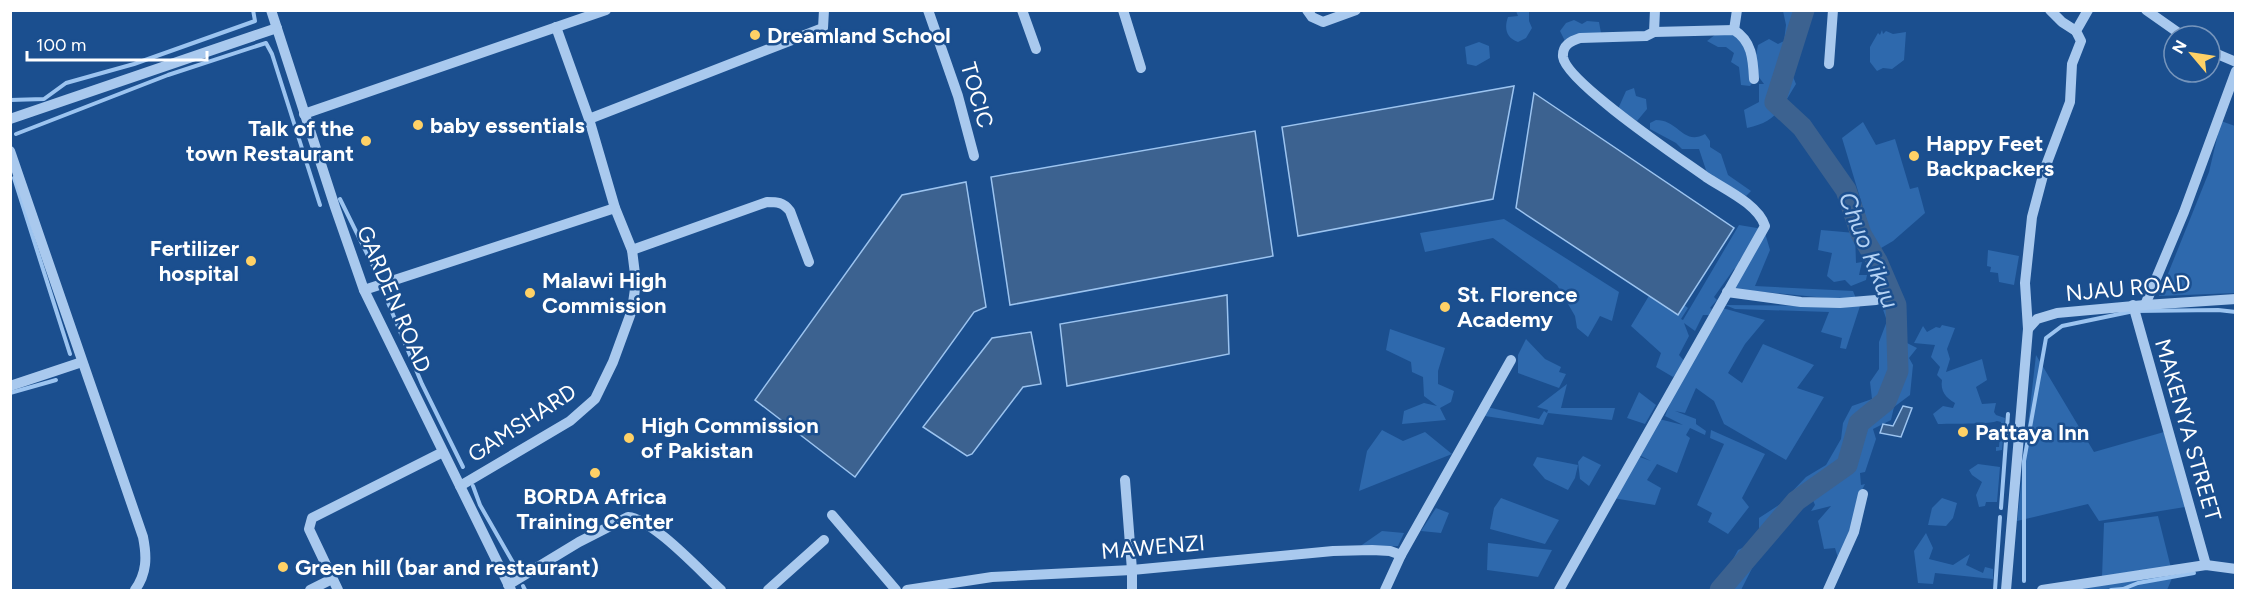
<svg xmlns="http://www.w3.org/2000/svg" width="2246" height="601" font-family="Figtree,sans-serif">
  <rect width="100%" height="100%" fill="#1b4f8f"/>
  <g fill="#2e69ad">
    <path d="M1516,11H1529V21L1532,28L1526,38L1518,42C1506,38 1504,28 1508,17L1518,16Z"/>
    <path d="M1783,11H1806L1807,12L1804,28L1787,62L1796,84C1781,108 1777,122 1747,128L1744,110L1759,102V84H1764L1758,76L1750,86L1741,85L1739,67L1731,62L1734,53L1726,47H1718L1707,41L1716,34L1736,33L1755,61L1758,45L1769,39L1778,44L1784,41L1786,25Z"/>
    <polygon points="1574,20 1582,24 1587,21 1599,22 1601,33 1565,41 1560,31 1566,23"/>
    <polygon points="1882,30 1883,34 1886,31 1893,34 1906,32 1904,60 1892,69 1883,68 1877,71 1870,62 1870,47 1878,33 1880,35"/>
    <polygon points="1479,42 1489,46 1490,58 1476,66 1467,64 1465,47"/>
    <polygon points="1634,88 1636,96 1646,99 1647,109 1637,121 1618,109 1626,91"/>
    <path d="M1656,120C1679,120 1683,146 1705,134L1710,141V147L1721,154L1728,175L1751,191L1746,196L1707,173L1699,149H1682L1676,143L1650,129V123Z"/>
    <polygon points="2221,121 2235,126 2235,293 2159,296 2209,172"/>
    <polygon points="1863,122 1876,145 1895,139 1910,189 1918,187 1925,213 1893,241 1876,251 1842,138"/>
    <polygon points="1504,219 1619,292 1612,321 1600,316 1588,337 1577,328 1575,316 1557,285 1493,238 1425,252 1420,233"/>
    <polygon points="1739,225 1763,229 1739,261 1739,267 1734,269 1714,297 1717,300 1710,308 1712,309 1709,315 1703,315 1695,331 1684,323 1689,336 1679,355 1686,363 1719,307 1765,320 1745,344 1728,373 1742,383 1763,344 1814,365 1797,388 1824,397 1786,460 1724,424 1714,401 1696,388 1685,413 1675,411 1696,419 1696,424 1706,431 1705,435 1690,428 1686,435 1690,438 1677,473 1657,464 1647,480 1661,488 1655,505 1613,498 1634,455 1651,461 1635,453 1655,418 1683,425 1665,416 1685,365 1673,377 1656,367 1661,353 1631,326 1656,284 1688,308 1681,319 1683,320"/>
    <polygon points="1821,230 1855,233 1856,263 1862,262 1859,275 1867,275 1866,280 1851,286 1845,280 1834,282 1827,276 1832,253 1818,250"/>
    <polygon points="1765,233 1770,250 1755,286 1853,291 1857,301 1733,289"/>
    <polygon points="1988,250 2019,256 2014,285 1999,282 1998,273 1990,272 1991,267 1987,266"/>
    <polygon points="1880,301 1894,310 1901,340 1917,348 1909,358 1913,365 1910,395 1894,407 1891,420 1873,429 1876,439 1865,472 1860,473 1861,485 1865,484 1856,502 1862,521 1855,537 1846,541 1852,550 1838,558 1835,548 1824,549 1818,521 1831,506 1811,511 1815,505 1812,498 1803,499 1797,505 1784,500 1806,477 1826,465 1841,439 1843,423 1852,406 1872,399 1870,382 1879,369 1879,342 1887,321"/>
    <polygon points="1725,305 1860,306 1846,349 1840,348 1842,338 1821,332 1829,312 1735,309"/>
    <path d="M1942,325L1955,328L1947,349L1950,359L1946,372L1982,359L1987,380L1976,387L1982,404L1996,403L1994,412L1996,415L2005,418L2002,450L1996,451V447H1999L2001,422L1997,421C1987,425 1951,423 1938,424L1933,414L1943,406L1953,408L1955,403C1946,398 1940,391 1942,380L1937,375L1940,367L1931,357L1935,345L1914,343L1923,326L1927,332L1936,327L1940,328Z"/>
    <polygon points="1390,329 1445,348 1438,371 1438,384 1454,391 1451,402 1440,408 1446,420 1402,424 1404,411 1424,403 1437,406 1424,396 1423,377 1412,372 1411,362 1386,350"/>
    <polygon points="1526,339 1545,359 1561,367 1559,372 1566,374 1559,388 1518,373 1518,355"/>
    <polygon points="2036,355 2094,452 2164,432 2185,507 2099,521 2088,504 2017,521"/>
    <polygon points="1567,384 1561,408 1615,408 1612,420 1548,413 1543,425 1485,416 1487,407 1539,419 1544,411 1547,413 1548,410 1537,407"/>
    <polygon points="1639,392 1656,405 1645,424 1627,418"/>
    <polygon points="1382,430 1403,441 1425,432 1452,454 1359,491 1367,451"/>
    <polygon points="1711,430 1765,454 1742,498 1749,507 1728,534 1708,522 1712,513 1697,505 1724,444 1710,438"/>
    <polygon points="1583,456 1601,465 1589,486 1580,479 1578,462"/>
    <polygon points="1537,457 1578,465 1575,478 1568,490 1545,479 1533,465"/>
    <polygon points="1978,464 2000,467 1997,502 1986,502 1985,506 1979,507 1976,495 1982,482 1972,475 1969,470"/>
    <polygon points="1501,498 1559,520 1545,544 1490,529 1494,508"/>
    <polygon points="1942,498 1957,503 1953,518 1946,526 1928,525 1932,508"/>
    <polygon points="1782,503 1797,510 1780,520 1771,531 1741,590 1712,590 1719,576 1726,572 1738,550 1759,540 1759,518"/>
    <polygon points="1436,508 1449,513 1441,533 1421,531"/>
    <polygon points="2158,516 2173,576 2167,590 2061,590 2102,577 2104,523"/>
    <polygon points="1382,531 1404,533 1398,546 1359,547"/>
    <polygon points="1926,533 1933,548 1929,559 1953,565 1970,554 1966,565 1983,573 1985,567 1993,569 1993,579 1935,573 1933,584 1918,583 1914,551"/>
    <polygon points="1488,543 1552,550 1538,577 1487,570"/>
  </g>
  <g fill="#3c6290" stroke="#9cc4f0" stroke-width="1.5">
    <polygon points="1514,86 1493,199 1298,236 1282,127"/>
    <polygon points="1534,93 1734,228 1678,315 1516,208"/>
    <polygon points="1255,131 1273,256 1010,305 991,177"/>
    <polygon points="966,182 986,307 974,312 855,477 755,400 902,195"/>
    <polygon points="1227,295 1229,354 1067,386 1060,324"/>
    <polygon points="1031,332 1041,384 1023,387 972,454 967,456 923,427 992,338"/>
    <polygon points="1903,406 1912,408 1901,437 1880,433 1883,424 1893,426"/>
  </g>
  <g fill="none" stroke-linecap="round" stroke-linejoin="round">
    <g stroke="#9cc4f0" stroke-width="4">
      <polyline points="10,100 44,99 66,83 134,64 255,21 253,10"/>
      <polyline points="16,134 168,75 266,43 272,54 320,205"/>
      <polyline points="14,178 70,354"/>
      <polyline points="340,199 378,276"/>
      <polyline points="384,293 422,384 463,467"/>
      <polyline points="10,393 56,380"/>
      <polyline points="473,486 480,505 515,566"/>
      <polyline points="2001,508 2008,414"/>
      <polyline points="2024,581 2024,461 2046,338 2062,326 2134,311 2218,310 2236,312"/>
      <polyline points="523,586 525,590"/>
      <polyline points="1995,590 2000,517"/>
      <polyline points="2111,590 2123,589 2138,583 2194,573"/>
    </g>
    <polyline stroke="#3c6290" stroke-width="21" points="1720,590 1796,501 1847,465 1859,423 1886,401 1898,371 1896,305 1877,261 1861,234 1846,190 1802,127 1775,102 1804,10"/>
    <g stroke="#a9c9ee" stroke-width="10">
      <polyline points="271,10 335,207 364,290 511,590"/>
      <polyline points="928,10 958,96 974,156"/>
      <polyline points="1022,10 1036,49"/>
      <polyline points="1123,10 1141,68"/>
      <polyline points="1307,10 1312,17 1323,22 1356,10"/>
      <polyline points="2050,10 2062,22 2076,31"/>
      <polyline points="2146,10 2183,36"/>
      <polyline points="1734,30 1737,10"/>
      <path d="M1654,32L1734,30C1752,41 1753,59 1754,79"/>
      <polyline points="2210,51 2236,62"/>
      <polyline points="1829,64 1833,10"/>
      <polyline points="304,114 606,10"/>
      <polyline points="10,119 277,28"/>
      <polyline points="589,119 823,28 824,10"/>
      <path d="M10,151L143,537C147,557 147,573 135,590"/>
      <path d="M632,250L767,202C777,202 783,202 790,211L809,262"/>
      <polyline points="364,290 615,208"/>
      <polyline points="1727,292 1801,302 1840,303 1876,300"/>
      <polyline points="2133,305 2206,565"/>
      <polyline points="2145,305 2184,212 2236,71"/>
      <polyline points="2028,329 2037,319 2057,313 2145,305 2236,299"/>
      <polyline points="10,386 82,362"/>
      <polyline points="1125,480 1132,570 1132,590"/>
      <polyline points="460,486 570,421 595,399 613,362 632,310 636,282 632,250 615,208 589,119 556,27"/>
      <polyline points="832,515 896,590"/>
      <path d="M508,585L579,542L628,517C653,519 701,572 721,590"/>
      <polyline points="310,590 332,579"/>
      <polyline points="338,590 309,529 312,518 443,452"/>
      <polyline points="768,590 824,540"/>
      <polyline points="907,590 992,577 1132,570 1333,551 1372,550 1390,551 1401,555"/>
      <polyline points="1385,590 1401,555 1511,360"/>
      <path d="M1559,590L1765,226C1758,204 1724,189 1706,177C1681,159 1566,82 1563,57C1562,45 1571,41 1580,38L1646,36L1654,32L1655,10"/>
      <polyline points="1828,590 1854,532 1863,494"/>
      <polyline points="2006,590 2028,329 2025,283 2032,217 2045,168 2070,102 2072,64 2081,41 2076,31 2088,10"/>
      <polyline points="2042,590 2206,565 2236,569"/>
    </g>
  </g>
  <g fill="#ffd166" stroke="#1b4f8f" stroke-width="2">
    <circle cx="755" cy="35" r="6"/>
    <circle cx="418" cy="125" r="6"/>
    <circle cx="366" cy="141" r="6"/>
    <circle cx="1914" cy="156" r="6"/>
    <circle cx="251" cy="261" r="6"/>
    <circle cx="530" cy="293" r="6"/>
    <circle cx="1445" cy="307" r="6"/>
    <circle cx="1963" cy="432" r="6"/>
    <circle cx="629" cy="438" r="6"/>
    <circle cx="595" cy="473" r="6"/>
    <circle cx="283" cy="567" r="6"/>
  </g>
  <g text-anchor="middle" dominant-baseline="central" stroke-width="5" stroke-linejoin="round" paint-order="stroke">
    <g font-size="22" font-weight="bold" fill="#fff" stroke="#1b4f8f" text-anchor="start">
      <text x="767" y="35">Dreamland School</text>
      <text x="430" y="125">baby essentials</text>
      <text x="354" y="128" text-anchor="end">Talk of the<tspan x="354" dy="25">town Restaurant</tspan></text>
      <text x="1926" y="143">Happy Feet<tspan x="1926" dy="25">Backpackers</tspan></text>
      <text x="239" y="248" text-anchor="end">Fertilizer<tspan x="239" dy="25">hospital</tspan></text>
      <text x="542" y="280">Malawi High<tspan x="542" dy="25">Commission</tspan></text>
      <text x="1457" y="294">St. Florence<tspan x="1457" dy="25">Academy</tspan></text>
      <text x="641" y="425">High Commission<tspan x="641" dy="25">of Pakistan</tspan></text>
      <text x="1975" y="432">Pattaya Inn</text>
      <text x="595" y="496" text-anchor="middle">BORDA Africa<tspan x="595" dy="25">Training Center</tspan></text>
      <text x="295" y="567">Green hill (bar and restaurant)</text>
    </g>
    <g font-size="22" fill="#fff" stroke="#1b4f8f">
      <text transform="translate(977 95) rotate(74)">TOCIC</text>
      <text transform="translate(2128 288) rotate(-5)">NJAU ROAD</text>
      <text transform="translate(394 299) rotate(67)">GARDEN ROAD</text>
      <text transform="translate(522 423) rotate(-33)">GAMSHARD</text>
      <text transform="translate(2188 430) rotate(74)">MAKENYA STREET</text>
      <text transform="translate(1153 547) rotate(-5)">MAWENZI</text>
    </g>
    <g font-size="24" font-style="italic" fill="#b5d3f5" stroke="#1b4f8f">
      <text transform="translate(1869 250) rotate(68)">Chuo Kikuu</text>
    </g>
  </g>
  <rect width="2246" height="601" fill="none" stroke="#ffffff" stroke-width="24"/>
  <g transform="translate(2192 54) rotate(299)"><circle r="28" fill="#1b4f8f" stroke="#7695bc" stroke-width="1.5"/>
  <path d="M0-4.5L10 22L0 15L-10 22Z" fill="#ffd166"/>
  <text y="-9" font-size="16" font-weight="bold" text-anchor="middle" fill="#ffffff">N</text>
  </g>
  <path d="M27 51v9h180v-9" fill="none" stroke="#ffffff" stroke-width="3"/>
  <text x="36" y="51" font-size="18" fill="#ffffff" stroke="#1b4f8f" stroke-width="4.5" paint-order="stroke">100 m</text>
</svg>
